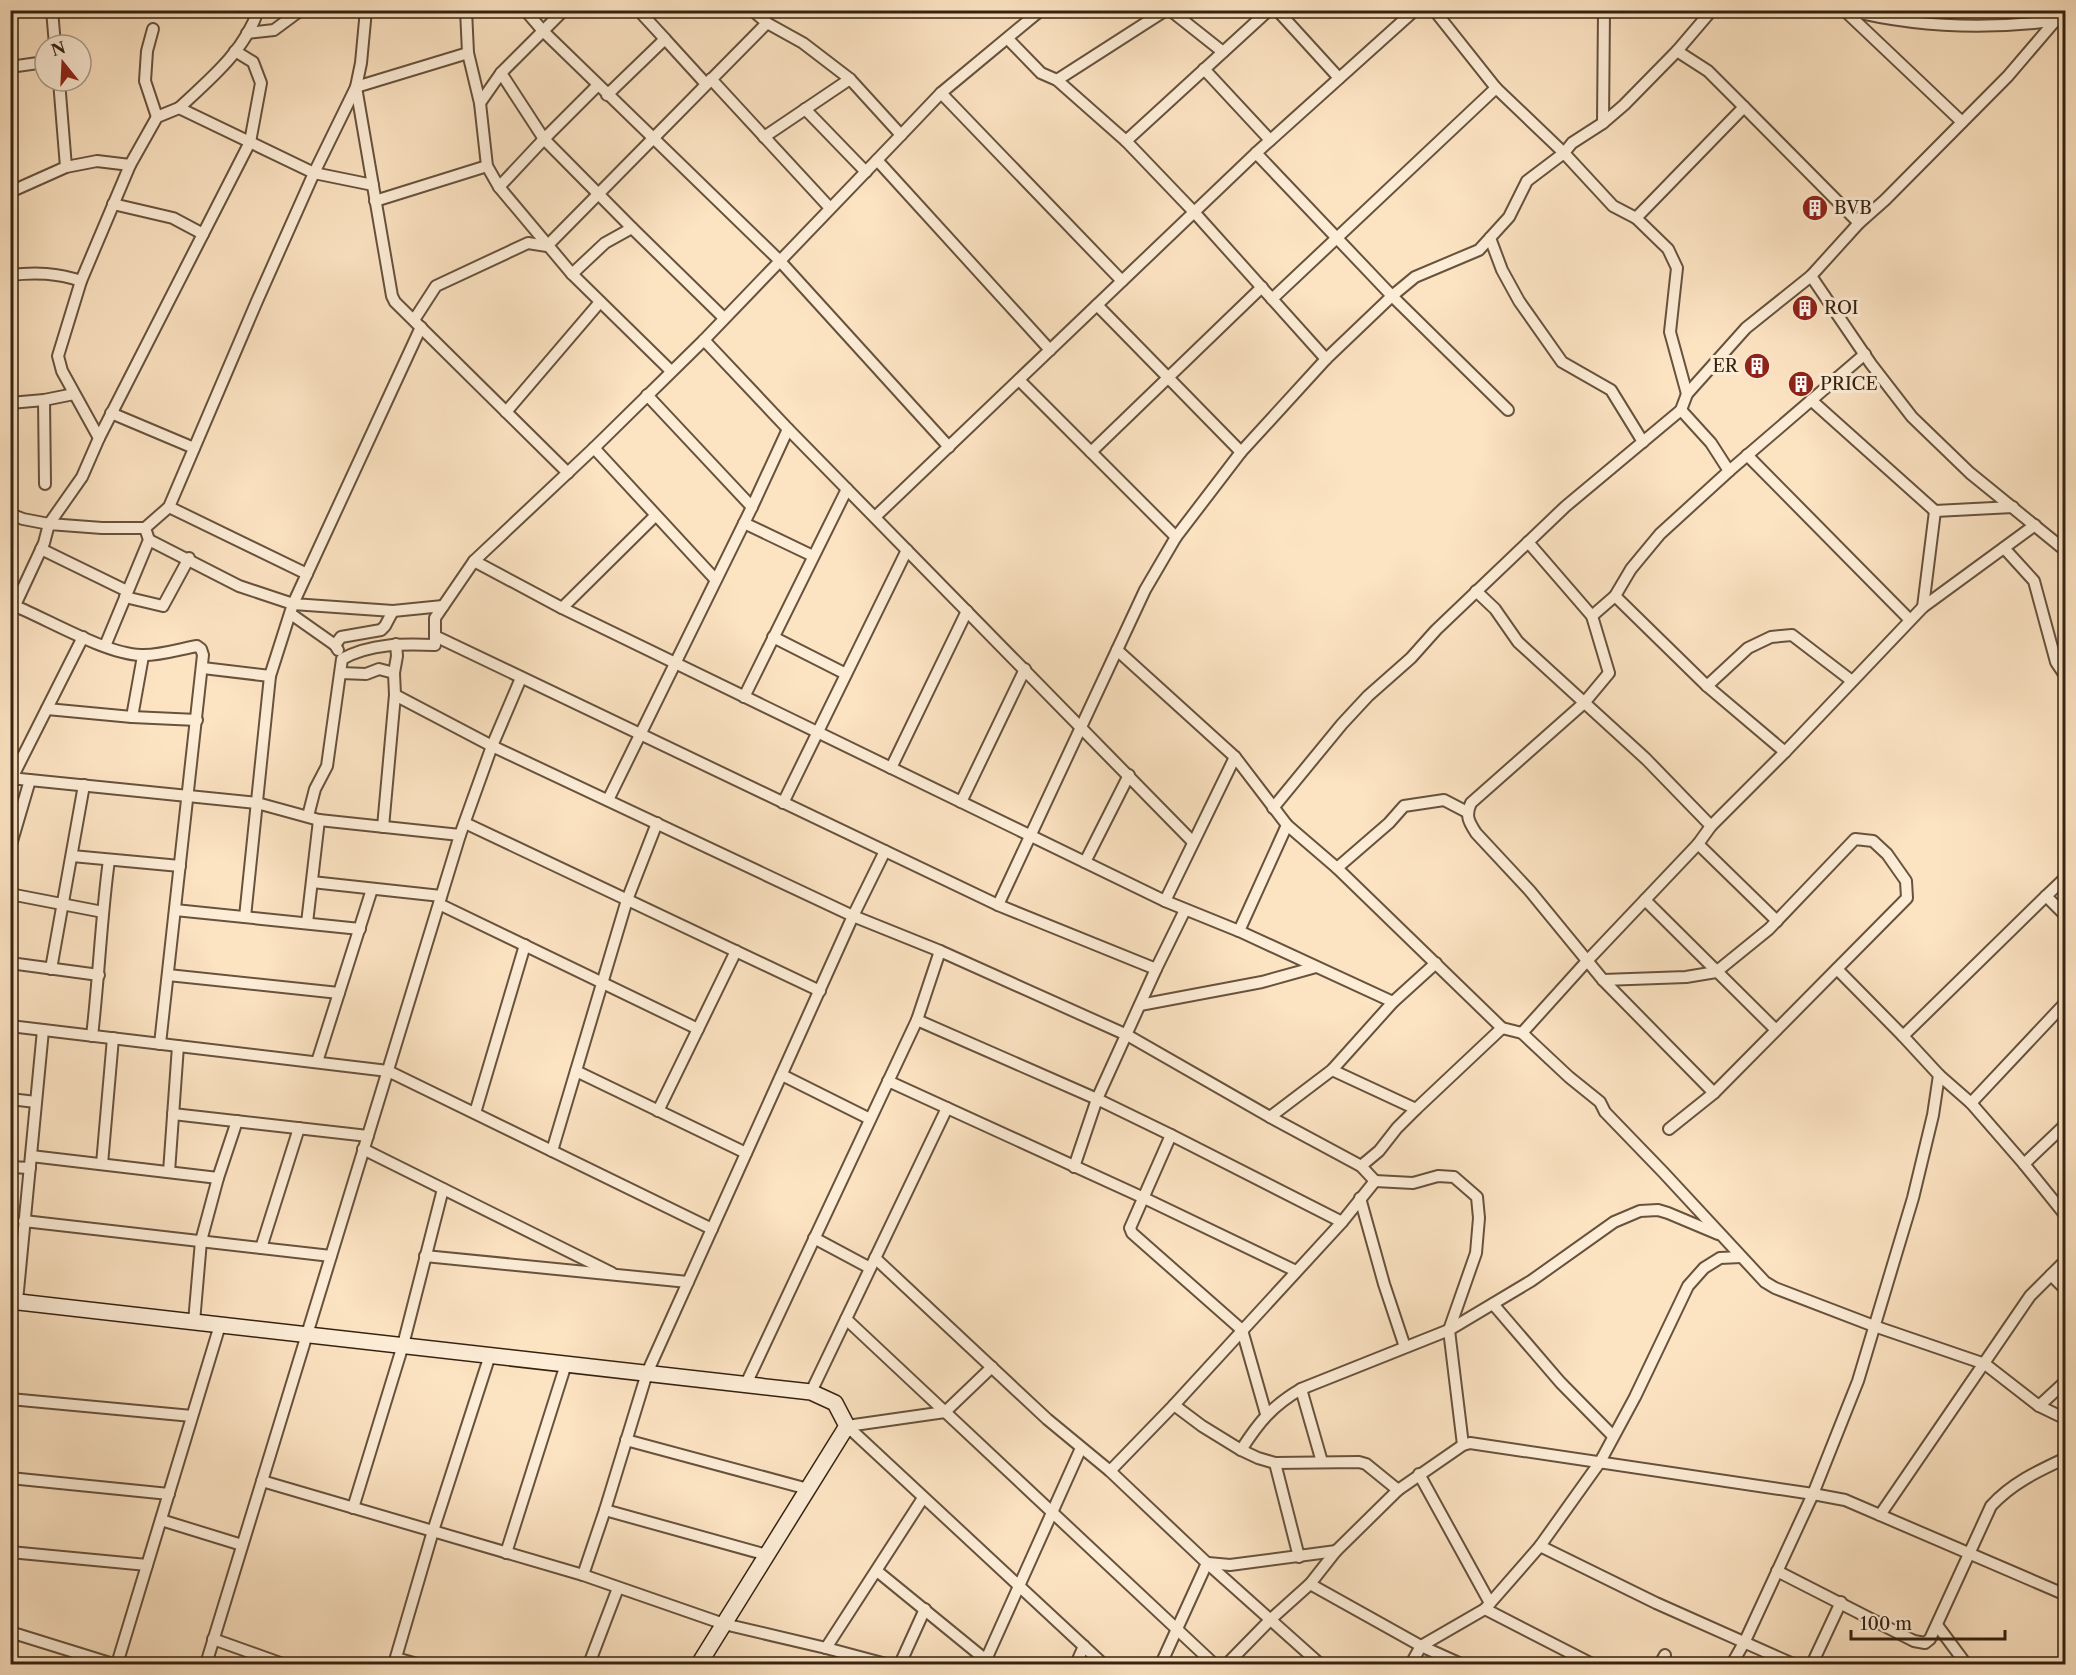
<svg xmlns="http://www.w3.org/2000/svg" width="2076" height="1675" font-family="'Libre Caslon Text',serif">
  <rect width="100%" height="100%" fill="#fce3c2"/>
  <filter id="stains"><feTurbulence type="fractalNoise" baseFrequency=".00333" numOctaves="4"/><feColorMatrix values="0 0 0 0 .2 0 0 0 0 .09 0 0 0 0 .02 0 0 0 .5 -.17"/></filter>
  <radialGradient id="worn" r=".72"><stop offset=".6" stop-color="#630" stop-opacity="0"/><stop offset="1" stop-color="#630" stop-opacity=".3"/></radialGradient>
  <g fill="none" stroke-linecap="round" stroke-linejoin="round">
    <g stroke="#67523d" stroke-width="14">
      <g id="street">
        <polyline points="52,10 55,45"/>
        <polyline points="466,10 468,53"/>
        <polyline points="525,10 543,31 564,10"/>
        <polyline points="752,10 767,23"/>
        <polyline points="1170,10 1223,52"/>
        <polyline points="1277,10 1339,78"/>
        <polyline points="1434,10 1496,88 1564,153 1613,206 1636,218 1668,249 1677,268 1670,332 1687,394"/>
        <path d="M1847,10C1919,28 1992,30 2066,19"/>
        <polyline points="1845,11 1962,122"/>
        <polyline points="642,14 665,39"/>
        <polyline points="153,29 147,51 145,81 157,117"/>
        <polyline points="247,33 274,30 301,10"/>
        <polyline points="1008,39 1041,73 1057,80 1126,141 1194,212 1326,359"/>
        <polyline points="10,67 45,62"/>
        <polyline points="1204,69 1270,140"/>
        <polyline points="501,73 544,139 632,228 724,318"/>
        <polyline points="711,79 830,208"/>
        <polyline points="1057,80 1166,10"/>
        <polyline points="59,81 66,167"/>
        <polyline points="941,93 1122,281"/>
        <polyline points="607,95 665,39 706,84"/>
        <polyline points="480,103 501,73 543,31 779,260 949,447"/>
        <polyline points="1744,107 1859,223"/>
        <path d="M179,108C208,81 246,50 258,10"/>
        <polyline points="805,109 866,172"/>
        <polyline points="1603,123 1604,10"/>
        <polyline points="901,135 941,93 1041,10"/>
        <polyline points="764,137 850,79"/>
        <polyline points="1126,141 1269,10"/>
        <polyline points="1256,153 1392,296 1508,410"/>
        <polyline points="130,165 157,117 179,108 314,173 373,185"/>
        <polyline points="499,187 544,139 597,86"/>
        <polyline points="10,192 66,167 97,161 130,165 81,281 58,356 62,371 99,438"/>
        <polyline points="375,201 487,166"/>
        <polyline points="1636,218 1744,107 1708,71 1677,51"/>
        <polyline points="203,234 250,142 261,83 253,62 235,51"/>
        <polyline points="1490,238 1502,270 1519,301 1562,362 1611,390 1643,442"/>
        <polyline points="572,274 605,243 632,228"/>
        <path d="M10,275C36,272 57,273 81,281"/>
        <polyline points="1811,276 1871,364 1912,417 1970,473 2066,551"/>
        <polyline points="1272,299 1496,88"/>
        <polyline points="1097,305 1241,452"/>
        <polyline points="414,320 436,286 528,243 547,246 767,23 803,43 850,79 901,135 877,160"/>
        <polyline points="421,327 293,604 393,611 443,606"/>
        <polyline points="704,340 788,429 1193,842"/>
        <polyline points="1019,380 1176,537"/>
        <polyline points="647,395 752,507"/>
        <polyline points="44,400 45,484"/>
        <polyline points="1811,400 1935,511 2013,507"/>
        <polyline points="10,403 44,400 74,394"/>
        <path d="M1681,410L1711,443L1729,471L1660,534L1631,569L1615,596L1592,616L1609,673L1584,703L1471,803C1465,816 1469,822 1476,833L1530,891L1603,980L1714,1093"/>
        <polyline points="506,412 600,302"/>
        <polyline points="111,413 194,448"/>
        <polyline points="594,448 715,579"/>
        <polyline points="1091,452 1262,287"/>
        <polyline points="1747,455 1910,620"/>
        <polyline points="1729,471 1865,354"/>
        <polyline points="568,473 395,302 392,296 356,87 468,53 480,103 487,166 499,187 572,274 671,371"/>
        <polyline points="169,507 307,574"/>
        <polyline points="10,514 23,519 49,524 82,477 99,438 203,234 173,218 113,204"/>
        <polyline points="875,517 1256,153 1415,10"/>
        <polyline points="744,523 813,556"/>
        <polyline points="149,540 239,586 293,604 270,676 203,668"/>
        <polyline points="1528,542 1592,616"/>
        <polyline points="2004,548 2034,581 2056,662 2066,677"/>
        <polyline points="41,549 127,591"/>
        <polyline points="474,561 562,608 1165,901 1239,931 1393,1002"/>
        <polyline points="1476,591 1495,609 1518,642 1646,759 1711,826"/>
        <polyline points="1615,596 1707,686 1785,752"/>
        <polyline points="125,597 163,606 189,558"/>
        <path d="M15,606C49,620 106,654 141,655C159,656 180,649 197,646L201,649L203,655L160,1044"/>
        <polyline points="1923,607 1935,511"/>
        <polyline points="562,608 655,516"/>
        <polyline points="291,614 335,645 338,650"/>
        <polyline points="10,616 44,543 49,524 102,528 145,528"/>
        <polyline points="435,636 998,905 1156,969"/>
        <polyline points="773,637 846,674"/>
        <polyline points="335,645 341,637 381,630 385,626 393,611"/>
        <polyline points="105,646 149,540 145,528 169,507 257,301 314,173 356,87 361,63 366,10"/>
        <polyline points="1117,650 1235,757"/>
        <polyline points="341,673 366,674 379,669 394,673"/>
        <polyline points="1707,686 1748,648 1771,637 1792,635 1852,681"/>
        <polyline points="395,695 492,746 853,916 940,951 1127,1035 1270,1117 1361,1166 1375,1181 1342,1222 1174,1405 1110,1471"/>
        <polyline points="744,697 847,489"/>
        <polyline points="47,709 132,717 197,720"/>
        <polyline points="132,717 143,656"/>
        <polyline points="891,768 967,611"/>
        <polyline points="10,778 257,803 319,820 460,835"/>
        <polyline points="12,778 83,637"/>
        <polyline points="608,800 752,507 788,429"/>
        <polyline points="961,802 1025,669"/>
        <polyline points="783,803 907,550"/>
        <polyline points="1273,808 1342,724 1368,696 1411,658 1436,630 1566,506 1681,410 1687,394 1746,328 1811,276 1859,223 1885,200 2008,76 2055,21"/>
        <path d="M308,816L315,789L327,766L342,659C372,643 402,644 435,645V618L474,561L594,448L704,340L877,160L1050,350"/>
        <polyline points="465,823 820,991"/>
        <polyline points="383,827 395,695 394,673 397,656 396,644"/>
        <polyline points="1698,844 1777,921"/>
        <polyline points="10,848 30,780"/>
        <polyline points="72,856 180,866"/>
        <polyline points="1085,862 1129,775"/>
        <polyline points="1337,868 1389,823 1404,806 1444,800 1467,812"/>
        <polyline points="2066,877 2046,896 2066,916"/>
        <polyline points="312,882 441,896"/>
        <polyline points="10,894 103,912"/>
        <polyline points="1645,900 1776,1030"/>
        <polyline points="1165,901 1235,757 1287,825 1337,868 1502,1028 1522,1033 1569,1077 1600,1102 1605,1112 1663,1172 1765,1282 1775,1288 1874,1326 1985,1364 2039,1406 2066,1419"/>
        <polyline points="439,904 698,1029"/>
        <polyline points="998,905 1145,590 1176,537 1241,452 1326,359 1392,296 1415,277 1479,250 1509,217 1527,181 1564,153 1572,143 1603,123 1624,105 1677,51 1712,10"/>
        <polyline points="175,910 360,929"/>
        <polyline points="245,917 270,676"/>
        <polyline points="307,923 319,820"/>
        <polyline points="1239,931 1287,825"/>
        <polyline points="10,963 99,975"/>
        <polyline points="51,969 84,785"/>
        <polyline points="1837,969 1903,1036"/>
        <polyline points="168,975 339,993"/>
        <polyline points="1603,980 1686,977 1716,972 1769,929 1855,839 1873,841 1887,854 1906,881 1907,898 1714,1093 1669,1129"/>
        <polyline points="1140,1005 1262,982 1316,967"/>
        <polyline points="917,1020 1097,1099 1171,1135 1342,1222"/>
        <polyline points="10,1026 388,1071 712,1229"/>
        <polyline points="1522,1033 1587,961 1698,844 1711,826 1785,752 1923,607 2035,525"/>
        <path d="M92,1036C99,977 101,918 109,860"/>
        <polyline points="317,1062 372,889"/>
        <polyline points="1332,1070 1416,1109"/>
        <polyline points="576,1071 746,1153"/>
        <polyline points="782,1075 870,1119"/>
        <polyline points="1939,1075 1971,1103 2024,1164"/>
        <polyline points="888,1081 1144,1198 1296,1271"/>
        <polyline points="10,1099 36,1102"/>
        <polyline points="1971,1103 2066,1002"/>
        <polyline points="658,1111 736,951"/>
        <polyline points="475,1113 525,945"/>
        <polyline points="173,1114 368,1136"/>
        <polyline points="1270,1117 1332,1070 1393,1002 1436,963"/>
        <polyline points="2066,1124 2024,1164 2066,1216"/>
        <polyline points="1171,1135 1130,1228 1132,1233 1242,1330 1266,1414"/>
        <polyline points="363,1149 612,1273"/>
        <polyline points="552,1151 627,900 657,823"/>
        <polyline points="31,1156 218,1178"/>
        <polyline points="102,1164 113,1038"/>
        <polyline points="1361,1166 1379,1151 1397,1128 1416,1109 1502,1028"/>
        <polyline points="10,1167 30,1168"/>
        <polyline points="1074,1167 1097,1099 1156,969 1185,910"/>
        <polyline points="169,1172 178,1046"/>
        <polyline points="1375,1181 1413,1183 1438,1176 1454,1177 1477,1197 1479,1218 1476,1253 1449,1330 1463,1445"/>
        <polyline points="1360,1198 1384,1284 1405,1347"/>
        <polyline points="24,1221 331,1256"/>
        <polyline points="814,1238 870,1268"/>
        <polyline points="261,1248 299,1128"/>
        <polyline points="425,1256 688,1282"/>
        <polyline points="875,1258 1047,1419 1110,1471 1207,1563 1320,1664"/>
        <polyline points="2051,1275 2066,1290"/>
        <polyline points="17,1301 43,1030"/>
        <polyline points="1493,1304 1560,1382 1613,1436"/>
        <polyline points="846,1319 1214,1664"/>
        <polyline points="194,1322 201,1241 218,1178 237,1121"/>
        <polyline points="746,1384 917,1020 940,951"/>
        <polyline points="1301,1389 1322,1462"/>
        <polyline points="811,1392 947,1108"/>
        <polyline points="10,1399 192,1416"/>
        <polyline points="1174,1405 1202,1426 1241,1450 1258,1458 1275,1463 1359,1462 1366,1464 1398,1490"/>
        <polyline points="2039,1406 2066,1381"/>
        <polyline points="847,1426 1103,1664"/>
        <polyline points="847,1426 945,1412 992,1367"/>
        <polyline points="626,1440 808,1489"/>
        <path d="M1241,1450C1259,1422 1272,1406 1301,1389L1449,1330L1531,1281L1614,1222L1640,1211L1658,1210L1668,1213L1718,1234"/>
        <polyline points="1275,1463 1299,1557"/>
        <polyline points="1419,1474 1490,1603"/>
        <polyline points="10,1478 169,1494"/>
        <polyline points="262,1481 583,1575 724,1624 826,1648 886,1664"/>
        <polyline points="353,1508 403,1345 443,1189"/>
        <polyline points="1880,1515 2030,1296 2066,1260"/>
        <polyline points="161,1520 242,1545"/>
        <polyline points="1540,1546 1656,1603 1793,1664"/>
        <polyline points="10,1552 147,1565"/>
        <polyline points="506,1553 566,1364"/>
        <polyline points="767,1555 605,1510 647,1373 853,916 885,851"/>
        <polyline points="1208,1563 1230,1565 1336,1551"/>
        <polyline points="877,1571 986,1660"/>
        <path d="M1777,1571L1914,1641L1925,1643L1930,1639L1991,1506C2012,1483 2038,1471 2066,1458"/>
        <polyline points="583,1575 605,1510"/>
        <polyline points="1310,1584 1421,1646 1461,1664"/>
        <polyline points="1485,1609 1592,1664"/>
        <polyline points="1937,1625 1966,1664"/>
        <polyline points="10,1632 113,1664"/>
        <polyline points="213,1639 283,1664"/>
        <polyline points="826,1648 923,1498"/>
        <polyline points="396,1658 417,1664"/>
        <polyline points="117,1664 220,1325"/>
        <polyline points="206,1664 460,835 492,746 521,678"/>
        <polyline points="394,1664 433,1531 490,1355"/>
        <polyline points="589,1664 618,1588"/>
        <polyline points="900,1664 925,1609"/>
        <polyline points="984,1664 1081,1448"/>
        <polyline points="1076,1664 1084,1646"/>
        <polyline points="1161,1664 1207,1563"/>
        <polyline points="1227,1664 1271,1619 1310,1584 1336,1551 1398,1490 1463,1445 1470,1443 1813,1494 1845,1500 2066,1595"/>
        <polyline points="1411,1664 1421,1646 1485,1609 1540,1546 1600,1462 1635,1397 1688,1286 1704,1268 1720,1258 1741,1257"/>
        <polyline points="1660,1664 1665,1655"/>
        <polyline points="1732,1664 1745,1641 1813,1494 1858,1381 1913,1198 1933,1115 1939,1075 1903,1036 2046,896"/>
        <polyline points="1812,1664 1841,1602"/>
      </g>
    </g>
    <g stroke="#352211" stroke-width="18">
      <polyline id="secondary" points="10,1301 811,1392 835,1403 847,1426 699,1664"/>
    </g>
    <use href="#street" stroke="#fdedd7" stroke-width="10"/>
    <use href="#secondary" stroke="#fdedd7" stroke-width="15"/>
  </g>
  <defs>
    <g id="building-disc" transform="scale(1.35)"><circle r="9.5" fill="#8f2418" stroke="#fdedd7"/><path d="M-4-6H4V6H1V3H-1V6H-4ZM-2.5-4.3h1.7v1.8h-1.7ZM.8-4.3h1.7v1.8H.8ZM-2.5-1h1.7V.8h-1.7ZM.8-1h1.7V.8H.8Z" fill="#fff"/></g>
  </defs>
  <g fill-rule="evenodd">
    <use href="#building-disc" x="1815" y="208"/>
    <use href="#building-disc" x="1805" y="308"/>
    <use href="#building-disc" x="1757" y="366"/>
    <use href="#building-disc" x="1801" y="384"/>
  </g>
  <g text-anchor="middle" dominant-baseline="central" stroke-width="6" stroke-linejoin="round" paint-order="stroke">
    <g font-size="18" fill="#352211" stroke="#fdedd7" text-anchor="start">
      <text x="1834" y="208">BVB</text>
      <text x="1824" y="308">ROI</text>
      <text x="1738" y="366" text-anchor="end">ER</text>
      <text x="1820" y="384">PRICE</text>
    </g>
  </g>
  <rect width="2076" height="1675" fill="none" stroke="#fce3c2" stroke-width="36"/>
  <rect x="12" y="12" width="2052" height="1651" fill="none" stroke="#352211" stroke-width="3"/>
  <rect x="18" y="18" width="2040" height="1639" fill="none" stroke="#352211" stroke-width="1.5"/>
  <g transform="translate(63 63) rotate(342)"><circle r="28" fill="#fdedd7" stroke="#ad9c88" stroke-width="1.5"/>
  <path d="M0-4.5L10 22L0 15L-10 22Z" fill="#8f2418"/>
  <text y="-9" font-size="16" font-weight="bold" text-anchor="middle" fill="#352211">N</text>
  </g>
  <path d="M1851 1630v9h154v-9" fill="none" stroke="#352211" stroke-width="3"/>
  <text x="1860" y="1630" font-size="18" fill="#352211" stroke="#fdedd7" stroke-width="4.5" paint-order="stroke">100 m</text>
  <rect width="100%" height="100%" filter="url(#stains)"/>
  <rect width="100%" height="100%" fill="url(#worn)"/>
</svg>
